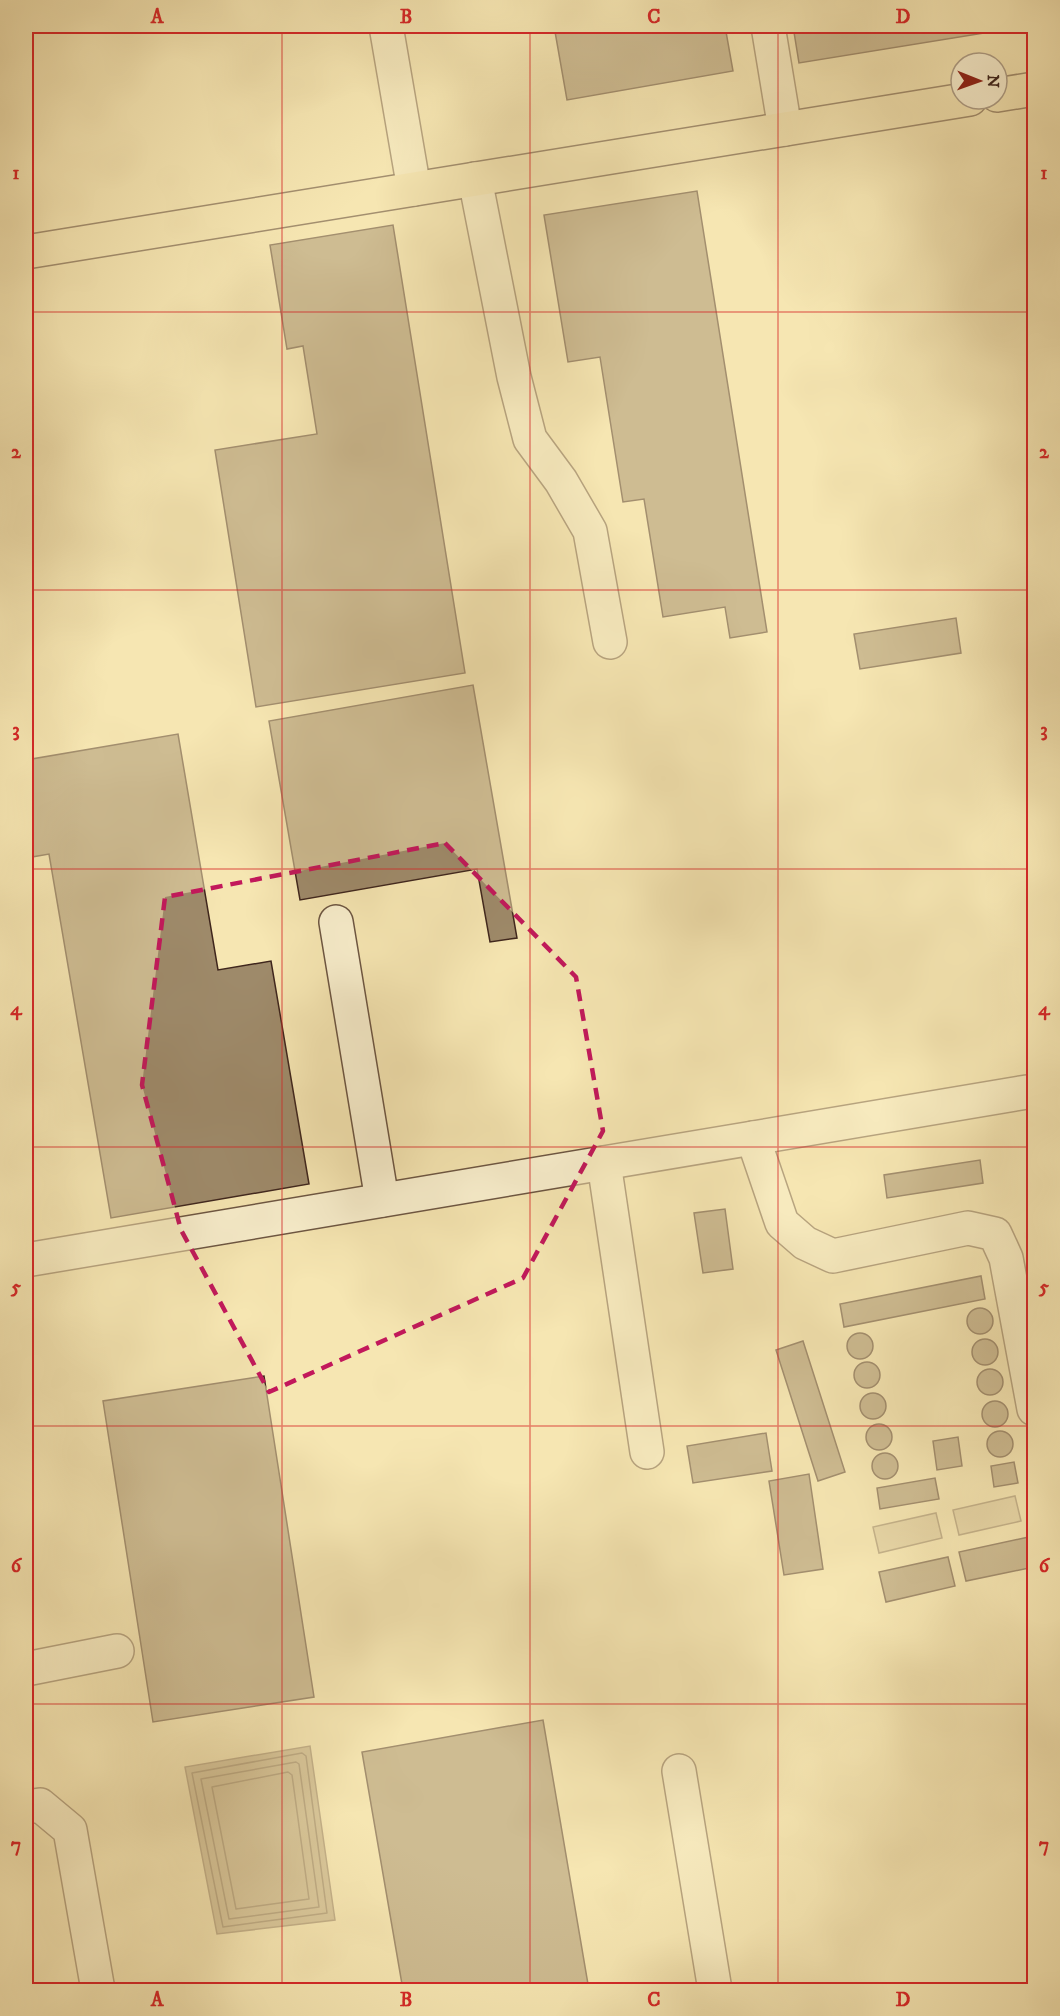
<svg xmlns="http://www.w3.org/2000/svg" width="1060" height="2016" font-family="'IM FELL DW Pica',serif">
  <rect width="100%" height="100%" fill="#f6e6b2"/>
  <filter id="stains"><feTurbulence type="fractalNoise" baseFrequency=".00333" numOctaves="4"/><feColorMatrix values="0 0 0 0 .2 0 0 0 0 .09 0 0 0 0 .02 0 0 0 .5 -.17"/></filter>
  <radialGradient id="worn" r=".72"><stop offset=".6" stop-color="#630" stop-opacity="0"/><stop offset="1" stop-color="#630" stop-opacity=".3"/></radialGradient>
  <g fill="#d7c599" stroke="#8b765b" stroke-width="1.5">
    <polygon points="1015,1496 1021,1521 959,1535 953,1510"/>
    <polygon points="936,1513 942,1538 879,1553 873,1527"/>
  </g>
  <polygon fill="#b8a57f" stroke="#887258" stroke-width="1.5" points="310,1746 335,1920 217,1934 185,1767"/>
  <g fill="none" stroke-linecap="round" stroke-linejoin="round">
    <g stroke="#7c664e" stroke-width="1.5">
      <polygon points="302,1753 306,1756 327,1913 223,1927 192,1773"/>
      <polygon points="296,1762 299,1764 319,1907 229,1919 201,1779"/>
      <polygon points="288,1772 292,1775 309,1899 236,1909 212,1787"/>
    </g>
  </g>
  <g fill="#9e8a6a" stroke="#3f261d" stroke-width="1.5">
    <polygon points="554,26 725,26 733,71 567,100"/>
    <polygon points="793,26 1027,26 799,63"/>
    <polygon points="697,191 767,632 730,638 725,607 663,617 644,499 623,502 600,357 568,362 544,215"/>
    <polygon points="393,225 465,673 256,707 215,450 317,434 303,346 287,349 270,245"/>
    <polygon points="956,618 961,653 860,669 854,634"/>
    <polygon points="473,685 517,938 490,942 477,869 300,900 269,721"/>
    <polygon points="178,734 218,970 271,961 309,1184 111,1218 49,854 26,858 26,760"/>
    <polygon points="980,1160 983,1183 887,1198 884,1175"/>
    <polygon points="725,1209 733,1269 703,1273 694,1213"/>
    <polygon points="981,1276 985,1299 844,1327 840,1304"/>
    <circle cx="980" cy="1321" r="13"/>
    <circle cx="860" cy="1346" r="13"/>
    <circle cx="985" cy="1352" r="13"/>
    <polygon points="803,1341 845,1472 818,1481 776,1350"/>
    <circle cx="867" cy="1375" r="13"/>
    <circle cx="990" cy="1382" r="13"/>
    <polygon points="264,1376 314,1697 153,1722 103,1401"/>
    <circle cx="873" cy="1406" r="13"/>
    <circle cx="995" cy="1414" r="13"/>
    <circle cx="879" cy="1437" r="13"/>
    <circle cx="1000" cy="1444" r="13"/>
    <polygon points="766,1433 772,1471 693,1483 687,1446"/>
    <polygon points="958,1437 962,1466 937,1470 933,1441"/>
    <circle cx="885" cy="1466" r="13"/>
    <polygon points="1014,1462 1018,1483 994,1487 991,1466"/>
    <polygon points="809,1474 823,1569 784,1575 769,1481"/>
    <polygon points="935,1478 939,1499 880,1509 877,1488"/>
    <polygon points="1029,1537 1034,1567 966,1581 959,1552"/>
    <polygon points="948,1557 955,1586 886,1602 879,1572"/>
    <polygon points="543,1720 589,1990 403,1990 362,1752"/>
  </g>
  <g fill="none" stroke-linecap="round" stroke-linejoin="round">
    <g stroke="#6d5642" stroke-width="36">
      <g id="minor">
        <polyline points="386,26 414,189"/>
        <polyline points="768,26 785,129"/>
        <polyline points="475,179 514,377 530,439 561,481 590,531 610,642"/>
        <polyline points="336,922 382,1200"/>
        <polyline points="753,1138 782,1223 805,1243 833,1256 968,1228 995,1234 1006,1258 1034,1409"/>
        <polyline points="604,1163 647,1452"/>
        <polyline points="26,1260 1027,1092"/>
        <polyline points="26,1669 117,1651"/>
        <polyline points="679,1771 715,1990"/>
        <polyline points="26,1807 40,1805 70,1830 98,1990"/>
      </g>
    </g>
    <g stroke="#3f261d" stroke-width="36">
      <g id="major">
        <polyline points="997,95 1034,89"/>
        <polyline points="26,252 970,99"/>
      </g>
    </g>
    <use href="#minor" stroke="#f9efcd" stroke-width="33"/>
    <use href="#major" stroke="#f6e6b2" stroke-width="33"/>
  </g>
  <path d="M0 0H1060V2016H0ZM445,843L576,977L603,1131L523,1278L269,1392L181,1230L142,1085L165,897Z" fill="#f6e6b2" fill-opacity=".55" fill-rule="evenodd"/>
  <path fill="none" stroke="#c2185b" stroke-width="4.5" stroke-dasharray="12 8" stroke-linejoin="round" d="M445,843L576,977L603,1131L523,1278L269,1392L181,1230L142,1085L165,897Z"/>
  <path fill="none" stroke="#d62828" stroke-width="1.5" stroke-opacity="0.55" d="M282,26V1990M530,26V1990M778,26V1990M26,312H1034M26,590H1034M26,869H1034M26,1147H1034M26,1426H1034M26,1704H1034"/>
  <rect width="1060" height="2016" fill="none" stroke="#f6e6b2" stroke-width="66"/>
  <g transform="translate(979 81) rotate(91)"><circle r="28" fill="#f9efcd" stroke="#af9f87" stroke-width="1.5"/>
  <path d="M0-4.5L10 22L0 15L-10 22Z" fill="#8f2418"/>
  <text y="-9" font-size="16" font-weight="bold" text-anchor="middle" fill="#3f261d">N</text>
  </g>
  <rect x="33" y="33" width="994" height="1950" fill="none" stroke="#d62828" stroke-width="2"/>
  <g font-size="20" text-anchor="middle" font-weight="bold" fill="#d62828">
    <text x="157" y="23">A</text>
    <text x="406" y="23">B</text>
    <text x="654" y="23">C</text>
    <text x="903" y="23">D</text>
    <text x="16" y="179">1</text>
    <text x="1044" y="179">1</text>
    <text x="16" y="458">2</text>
    <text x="1044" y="458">2</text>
    <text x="16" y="736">3</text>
    <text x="1044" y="736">3</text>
    <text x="16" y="1015">4</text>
    <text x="1044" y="1015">4</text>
    <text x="16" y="1293">5</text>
    <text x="1044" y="1293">5</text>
    <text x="16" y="1572">6</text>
    <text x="1044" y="1572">6</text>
    <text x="16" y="1851">7</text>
    <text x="1044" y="1851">7</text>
    <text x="157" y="2006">A</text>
    <text x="406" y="2006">B</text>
    <text x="654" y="2006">C</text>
    <text x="903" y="2006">D</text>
  </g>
  <rect width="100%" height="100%" filter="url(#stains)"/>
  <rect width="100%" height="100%" fill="url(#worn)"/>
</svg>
